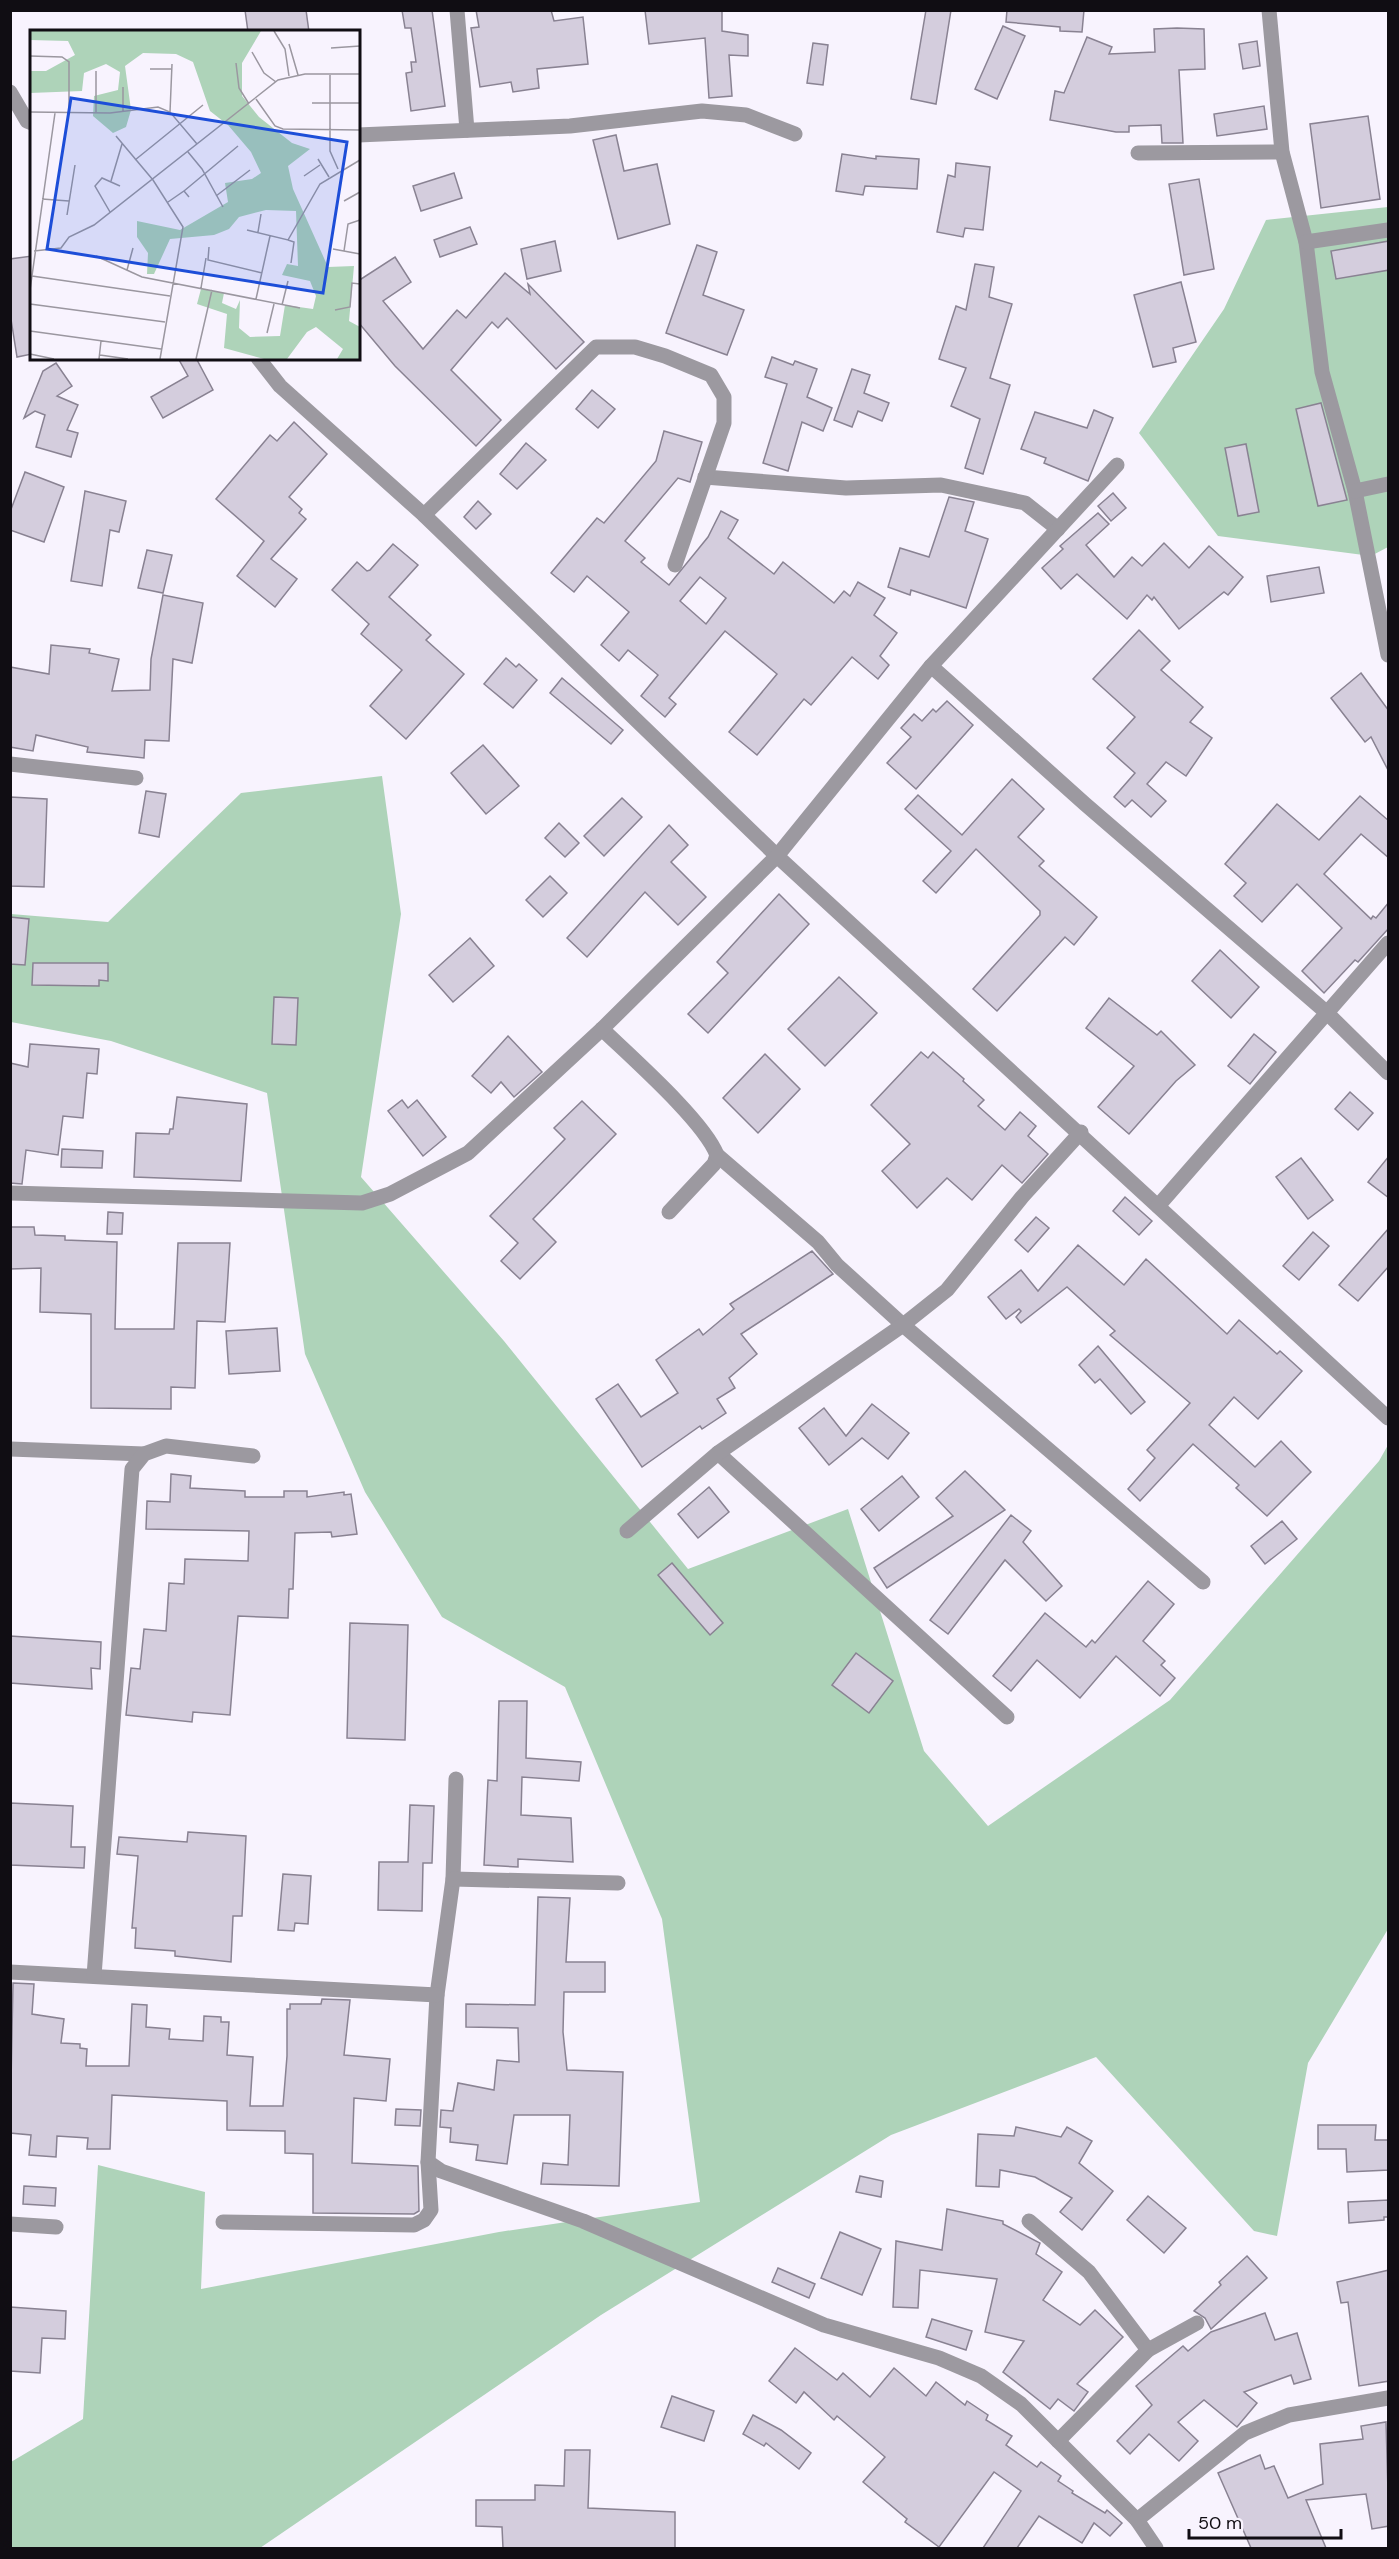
<svg xmlns="http://www.w3.org/2000/svg" width="1399" height="2559" font-family="'DM Sans',sans-serif">
  <rect width="100%" height="100%" fill="#f8f3fe"/>
  <g fill="#aed3b9">
    <polygon points="1388,207 1388,547 1371,556 1218,536 1139,433 1224,309 1266,220"/>
    <polygon points="382,776 401,914 361,1177 504,1341 688,1569 848,1509 924,1751 988,1826 1170,1700 1379,1461 1388,1445 1388,1929 1308,2063 1277,2236 1254,2231 1096,2057 891,2135 601,2315 260,2548 11,2548 11,2462 83,2419 98,2165 205,2192 201,2289 499,2232 700,2202 662,1919 565,1687 442,1617 365,1492 305,1354 267,1093 111,1041 11,1022 11,914 108,922 241,793"/>
  </g>
  <g fill="#d4cddd" stroke="#898292" stroke-width="1.5" fill-rule="evenodd">
    <polygon points="245,10 306,10 309,32 248,32"/>
    <polygon points="402,10 432,10 445,106 411,111 406,73 412,72 411,62 416,62 411,28 405,28"/>
    <polygon points="476,10 551,10 554,21 583,17 588,64 537,69 539,88 513,92 511,82 480,87 471,28 479,27"/>
    <polygon points="645,10 722,11 722,31 748,35 748,56 729,55 732,96 709,98 705,38 649,44"/>
    <polygon points="926,10 951,10 936,104 911,99"/>
    <polygon points="1007,10 1084,10 1082,32 1060,31 1060,27 1006,22"/>
    <polygon points="1003,26 1025,36 997,99 975,89"/>
    <polygon points="1177,28 1204,29 1205,69 1179,70 1183,143 1162,143 1161,125 1129,126 1129,132 1116,132 1050,120 1055,91 1064,93 1087,37 1112,47 1109,54 1155,52 1154,29"/>
    <polygon points="1257,41 1260,66 1243,69 1239,44"/>
    <polygon points="813,43 828,45 823,85 807,83"/>
    <polygon points="1264,106 1267,129 1217,136 1214,114"/>
    <polygon points="1368,116 1380,199 1321,208 1310,124"/>
    <polygon points="616,135 624,171 657,164 670,224 618,239 593,140"/>
    <polygon points="842,154 876,159 876,156 919,159 917,189 865,186 863,195 836,191"/>
    <polygon points="956,163 990,167 983,230 965,228 963,237 937,232 948,175 955,177"/>
    <polygon points="454,173 462,198 421,211 413,186"/>
    <polygon points="1199,179 1214,269 1184,275 1169,184"/>
    <polygon points="470,227 477,244 440,257 434,240"/>
    <polygon points="555,241 561,271 527,279 521,249"/>
    <polygon points="1389,241 1389,270 1336,279 1331,251"/>
    <polygon points="697,245 717,252 703,295 744,310 727,355 666,333"/>
    <polygon points="32,256 32,354 17,357 10,313 10,259"/>
    <polygon points="395,257 411,282 383,301 423,349 457,310 466,318 505,273 530,294 528,284 584,342 556,369 507,318 498,328 492,322 451,370 501,420 476,446 395,366 358,322 358,281"/>
    <polygon points="975,264 994,267 989,297 1012,304 990,378 1010,385 983,474 965,468 980,419 951,406 966,368 939,359 956,306 966,310"/>
    <polygon points="1181,282 1196,342 1173,348 1176,362 1153,367 1134,295"/>
    <polygon points="772,357 793,365 795,361 817,369 807,397 832,408 823,431 802,422 788,471 763,463 787,384 765,377"/>
    <polygon points="178,358 196,358 213,390 163,418 151,397 188,376"/>
    <polygon points="56,363 72,386 57,396 78,405 67,430 78,433 71,457 36,447 45,415 35,411 24,418 43,371"/>
    <polygon points="852,369 870,375 864,393 889,403 882,421 858,411 852,427 834,420"/>
    <polygon points="592,390 615,409 598,428 576,409"/>
    <polygon points="1321,403 1347,500 1318,506 1296,409"/>
    <polygon points="1094,410 1113,418 1088,481 1044,463 1046,458 1021,449 1035,412 1087,428"/>
    <polygon points="294,422 327,454 289,497 302,509 299,513 306,519 271,559 297,579 275,607 237,576 264,541 216,499 270,435 277,441"/>
    <path d="M664,431L702,442L690,482L678,478L625,541L645,558L641,562L669,585L708,537L721,511L738,520L728,538L774,574L783,562L834,603L844,591L850,596L858,582L885,598L874,615L897,633L880,656L889,665L878,679L852,657L811,705L804,699L757,755L729,732L777,674L725,631L669,698L676,704L665,717L641,696L658,675L628,650L619,661L601,645L629,612L587,576L574,592L551,573L597,518L604,523L656,461ZM700,577L726,598L706,624L680,601Z"/>
    <polygon points="526,443 546,460 517,489 500,474"/>
    <polygon points="1246,444 1259,512 1238,516 1225,448"/>
    <polygon points="25,472 64,487 44,542 10,530 10,512"/>
    <polygon points="85,491 126,501 119,532 110,530 102,586 71,581"/>
    <polygon points="1113,493 1126,508 1111,521 1098,506"/>
    <polygon points="949,497 974,502 965,531 988,539 966,608 911,590 910,595 888,587 900,548 929,557"/>
    <polygon points="478,501 491,514 476,529 464,517"/>
    <polygon points="1098,513 1109,524 1086,545 1114,577 1132,557 1142,566 1164,543 1189,568 1209,546 1243,577 1228,595 1224,592 1179,629 1154,597 1152,600 1147,595 1127,619 1077,574 1061,589 1042,568 1063,549 1060,546"/>
    <polygon points="393,544 418,565 389,597 431,635 426,640 464,674 406,739 370,706 402,670 361,634 369,624 332,590 357,562 367,571 370,570"/>
    <polygon points="147,550 172,555 163,593 138,588"/>
    <polygon points="1319,567 1324,593 1271,602 1267,576"/>
    <polygon points="163,595 203,603 192,663 173,659 169,741 145,740 144,758 87,752 88,747 36,735 33,751 10,747 10,667 49,674 51,645 90,649 89,653 119,659 112,691 150,690 151,659"/>
    <polygon points="1139,630 1170,661 1161,670 1203,707 1190,722 1212,738 1186,776 1166,762 1147,784 1166,801 1151,817 1132,800 1125,807 1114,797 1135,773 1107,748 1135,717 1093,679"/>
    <polygon points="506,658 516,667 519,664 537,680 513,708 484,684"/>
    <polygon points="1361,673 1389,711 1389,772 1371,737 1365,742 1331,698"/>
    <polygon points="562,678 623,730 611,744 550,693"/>
    <polygon points="947,701 973,725 916,789 887,763 911,737 901,728 914,714 922,721 933,709 936,712"/>
    <polygon points="483,745 519,786 486,814 451,773"/>
    <polygon points="1012,779 1044,809 1018,837 1044,861 1039,866 1097,917 1074,945 1065,937 997,1011 973,989 1040,915 1040,911 976,849 936,893 923,881 951,851 905,809 918,795 962,835"/>
    <polygon points="146,791 166,794 159,837 139,833"/>
    <polygon points="1360,796 1389,821 1389,858 1361,834 1324,874 1371,919 1373,916 1376,918 1389,902 1389,928 1358,962 1355,960 1324,993 1302,971 1342,928 1297,884 1262,922 1234,896 1246,883 1225,864 1277,804 1319,840"/>
    <polygon points="10,797 47,799 44,887 10,886"/>
    <polygon points="622,798 642,817 604,856 584,836"/>
    <polygon points="559,823 579,843 565,857 545,838"/>
    <polygon points="669,825 688,845 671,862 706,897 678,925 645,892 587,957 567,938"/>
    <polygon points="550,876 567,893 543,917 526,900"/>
    <polygon points="779,894 809,924 708,1033 688,1014 728,973 717,962"/>
    <polygon points="10,917 29,919 25,965 10,964"/>
    <polygon points="470,938 494,966 453,1002 429,975"/>
    <polygon points="1220,950 1259,987 1231,1018 1192,981"/>
    <polygon points="33,963 108,963 108,981 99,980 99,986 32,985"/>
    <polygon points="839,977 877,1013 825,1066 788,1029"/>
    <polygon points="274,997 298,998 296,1045 272,1044"/>
    <polygon points="1109,998 1157,1035 1161,1031 1195,1065 1176,1081 1129,1134 1098,1107 1134,1066 1086,1028"/>
    <polygon points="1254,1034 1276,1052 1250,1084 1228,1066"/>
    <polygon points="508,1036 542,1072 514,1097 501,1082 491,1093 472,1076"/>
    <polygon points="30,1044 99,1049 97,1074 87,1073 83,1118 63,1116 58,1155 26,1150 22,1184 10,1183 10,1063 28,1067"/>
    <polygon points="921,1052 928,1058 933,1052 964,1079 963,1081 984,1100 978,1106 1005,1130 1020,1112 1036,1126 1028,1136 1048,1154 1022,1183 1002,1165 972,1200 947,1178 917,1208 882,1171 910,1144 871,1105"/>
    <polygon points="765,1054 800,1089 758,1133 723,1098"/>
    <polygon points="1350,1092 1373,1113 1358,1130 1335,1109"/>
    <polygon points="177,1097 247,1104 241,1181 134,1177 136,1133 169,1134 170,1129 173,1129"/>
    <polygon points="402,1100 408,1108 417,1100 446,1137 423,1156 388,1111"/>
    <polygon points="582,1101 616,1134 533,1219 556,1242 520,1279 501,1261 518,1243 490,1216 565,1139 554,1128"/>
    <polygon points="62,1149 103,1151 102,1168 61,1167"/>
    <polygon points="1389,1156 1389,1198 1368,1182"/>
    <polygon points="1301,1158 1333,1200 1308,1219 1276,1177"/>
    <polygon points="1125,1197 1152,1221 1139,1235 1113,1211"/>
    <polygon points="108,1212 123,1213 122,1234 107,1234"/>
    <polygon points="1036,1217 1049,1228 1028,1252 1015,1240"/>
    <polygon points="10,1227 34,1227 35,1235 65,1236 65,1240 117,1242 115,1329 174,1329 178,1243 230,1243 225,1322 197,1321 195,1388 171,1387 171,1409 91,1408 91,1314 40,1312 41,1268 10,1269"/>
    <polygon points="1389,1228 1389,1266 1358,1301 1339,1285"/>
    <polygon points="1313,1232 1329,1246 1299,1280 1283,1266"/>
    <polygon points="1078,1245 1124,1285 1146,1259 1227,1334 1239,1320 1277,1354 1280,1351 1302,1371 1258,1419 1234,1397 1209,1425 1255,1467 1281,1441 1311,1472 1267,1516 1236,1488 1239,1485 1193,1444 1140,1501 1128,1489 1155,1458 1147,1450 1190,1403 1110,1335 1115,1331 1067,1287 1021,1323 1016,1317 1021,1311 1019,1309 1006,1319 988,1297 1021,1270 1038,1291"/>
    <polygon points="812,1251 833,1274 741,1334 757,1354 729,1378 735,1388 717,1399 726,1413 702,1429 700,1426 642,1467 596,1399 618,1384 641,1417 678,1393 656,1360 699,1329 703,1335 734,1309 730,1304"/>
    <polygon points="277,1328 280,1371 229,1374 226,1331"/>
    <polygon points="1098,1346 1145,1402 1131,1414 1100,1379 1095,1383 1079,1365"/>
    <polygon points="872,1404 909,1433 888,1459 862,1438 829,1465 799,1428 824,1408 846,1436"/>
    <polygon points="965,1471 1005,1510 887,1588 874,1568 953,1516 936,1498"/>
    <polygon points="171,1474 191,1476 190,1488 245,1491 245,1497 284,1497 284,1491 307,1491 307,1497 344,1492 344,1495 351,1494 357,1534 332,1537 331,1532 295,1533 293,1589 289,1589 288,1618 238,1616 230,1715 193,1712 192,1722 126,1715 131,1668 140,1669 144,1629 166,1631 169,1583 184,1584 185,1559 248,1561 249,1531 146,1529 147,1501 170,1502"/>
    <polygon points="902,1476 919,1497 879,1531 861,1509"/>
    <polygon points="709,1487 729,1512 698,1538 678,1514"/>
    <polygon points="1011,1515 1031,1531 1023,1542 1062,1586 1046,1601 1005,1560 948,1634 930,1620"/>
    <polygon points="1282,1521 1297,1539 1265,1564 1251,1546"/>
    <polygon points="672,1563 723,1623 710,1635 658,1575"/>
    <polygon points="1148,1581 1174,1604 1143,1641 1165,1661 1161,1665 1175,1678 1160,1696 1116,1656 1080,1698 1037,1660 1011,1691 993,1676 1045,1613 1086,1647 1092,1640 1095,1643"/>
    <polygon points="350,1623 408,1625 405,1740 347,1738"/>
    <polygon points="10,1636 101,1642 100,1669 91,1668 92,1689 10,1683"/>
    <polygon points="856,1653 893,1681 869,1713 832,1685"/>
    <polygon points="499,1701 527,1701 526,1758 581,1762 579,1781 522,1777 521,1815 571,1818 573,1862 518,1859 518,1867 484,1865 488,1780 497,1781"/>
    <polygon points="10,1803 73,1806 71,1847 85,1847 84,1868 10,1865"/>
    <polygon points="410,1805 434,1806 432,1863 423,1863 422,1911 378,1910 379,1862 408,1862"/>
    <polygon points="188,1832 246,1836 242,1916 233,1916 231,1962 175,1956 175,1951 135,1948 136,1928 132,1928 138,1856 117,1854 119,1837 187,1842"/>
    <polygon points="283,1874 311,1876 308,1924 295,1923 294,1931 278,1930"/>
    <polygon points="538,1897 570,1898 566,1962 605,1962 605,1992 564,1992 563,2032 567,2070 623,2072 619,2186 541,2184 543,2163 568,2165 570,2115 514,2115 507,2164 476,2160 478,2145 450,2142 451,2128 440,2127 441,2110 453,2111 458,2083 494,2090 497,2060 519,2062 518,2028 466,2027 466,2004 535,2005"/>
    <polygon points="13,1983 34,1984 32,2014 64,2019 61,2043 80,2044 80,2048 87,2049 86,2066 129,2066 132,2004 147,2005 146,2027 170,2029 169,2039 203,2041 204,2016 221,2017 221,2022 229,2022 227,2055 253,2057 250,2106 283,2106 287,2056 287,2009 290,2009 290,2004 321,2004 322,1999 350,2000 344,2055 390,2059 386,2101 354,2098 352,2163 418,2166 419,2211 414,2214 313,2213 313,2154 285,2153 285,2131 227,2130 227,2101 112,2095 110,2149 87,2149 88,2138 57,2136 56,2157 29,2155 31,2135 10,2133"/>
    <polygon points="396,2109 421,2110 420,2126 395,2125"/>
    <polygon points="1318,2125 1376,2125 1375,2140 1389,2140 1389,2170 1347,2172 1346,2149 1318,2149"/>
    <polygon points="1016,2127 1061,2137 1067,2127 1092,2141 1079,2163 1113,2191 1082,2230 1060,2212 1072,2198 1035,2177 1000,2170 999,2187 976,2186 978,2134 1014,2136"/>
    <polygon points="860,2176 883,2181 881,2197 856,2192"/>
    <polygon points="24,2186 56,2188 55,2206 23,2204"/>
    <polygon points="1148,2196 1186,2228 1164,2253 1127,2220"/>
    <polygon points="1389,2200 1389,2217 1384,2217 1384,2220 1349,2223 1348,2202"/>
    <polygon points="947,2209 1003,2221 1003,2224 1040,2243 1036,2254 1062,2272 1043,2300 1080,2325 1095,2310 1123,2337 1077,2384 1088,2392 1074,2411 1058,2399 1050,2409 1003,2372 1024,2341 985,2332 997,2279 920,2270 918,2308 893,2307 896,2241 942,2250"/>
    <polygon points="840,2232 881,2249 862,2295 821,2278"/>
    <polygon points="1247,2256 1267,2278 1211,2329 1205,2318 1194,2311 1221,2285 1219,2282"/>
    <polygon points="778,2268 815,2284 809,2298 772,2282"/>
    <polygon points="1389,2270 1389,2381 1359,2386 1348,2302 1341,2303 1337,2282"/>
    <polygon points="10,2307 66,2311 65,2339 42,2338 40,2373 10,2371"/>
    <polygon points="1265,2313 1275,2340 1297,2333 1311,2379 1294,2384 1291,2375 1244,2392 1257,2403 1237,2427 1204,2400 1178,2422 1198,2441 1179,2461 1149,2434 1130,2454 1117,2441 1152,2405 1136,2386 1183,2346 1188,2351 1211,2332"/>
    <polygon points="932,2319 972,2331 966,2350 926,2337"/>
    <polygon points="795,2348 837,2380 843,2373 870,2397 894,2368 926,2396 936,2382 965,2405 967,2401 988,2415 986,2420 1012,2436 1006,2445 1037,2467 1041,2462 1061,2476 1058,2481 1073,2491 1072,2493 1105,2513 1107,2510 1122,2523 1110,2536 1094,2523 1082,2543 1039,2516 1017,2548 983,2548 1021,2491 994,2472 939,2547 905,2522 907,2519 863,2482 885,2457 837,2416 834,2420 804,2392 796,2403 769,2381"/>
    <polygon points="672,2396 714,2411 704,2441 661,2427"/>
    <polygon points="753,2415 781,2430 811,2453 799,2469 766,2443 764,2446 743,2434"/>
    <polygon points="1386,2422 1389,2526 1372,2529 1366,2494 1306,2500 1326,2548 1251,2548 1218,2473 1260,2455 1265,2469 1274,2466 1288,2498 1323,2484 1320,2444 1363,2439 1361,2426"/>
    <polygon points="565,2450 590,2450 588,2508 675,2512 675,2548 503,2548 502,2527 476,2526 476,2500 535,2500 535,2485 564,2486"/>
  </g>
  <g fill="none" stroke-linecap="round" stroke-linejoin="round">
    <g stroke="#9c99a0" stroke-width="15">
      <polyline points="457,10 467,130"/>
      <polyline points="1269,10 1282,152 1306,242 1322,372 1355,491 1388,655"/>
      <polyline points="10,92 27,121 32,123"/>
      <polyline points="358,135 570,126 702,111 746,115 795,134"/>
      <polyline points="1138,153 1282,152"/>
      <polyline points="1306,242 1388,230"/>
      <polyline points="258,358 280,386 424,515 777,856 1388,1418"/>
      <polyline points="705,477 846,488 941,485 1025,503 1058,529"/>
      <polyline points="1355,491 1388,484"/>
      <polyline points="424,515 596,347 635,347 665,356 711,375 724,397 724,423 675,565"/>
      <polyline points="931,666 1085,804 1326,1012 1388,1073"/>
      <polyline points="10,764 136,778"/>
      <path d="M602,1029C631,1057 704,1121 717,1155L714,1164L669,1212"/>
      <polyline points="717,1155 818,1242 837,1265 903,1325 1203,1582"/>
      <polyline points="10,1193 362,1203 390,1194 468,1153 602,1029 777,856 931,666 1117,465"/>
      <polyline points="1158,1206 1388,943"/>
      <polyline points="10,1449 144,1454"/>
      <polyline points="718,1453 1007,1717"/>
      <polyline points="627,1531 718,1453 903,1325 947,1290 1022,1197 1081,1132"/>
      <polyline points="456,1779 453,1879 437,1995 428,2162 441,2171 583,2221 824,2325 939,2358 981,2376 1021,2404 1137,2520 1156,2548"/>
      <polyline points="453,1879 618,1883"/>
      <polyline points="10,1972 437,1995"/>
      <polyline points="94,1976 132,1469 144,1454 166,1446 253,1456"/>
      <polyline points="1029,2221 1089,2272 1148,2350"/>
      <polyline points="223,2222 414,2225 424,2220 431,2210 428,2162"/>
      <polyline points="10,2224 56,2227"/>
      <polyline points="1058,2441 1148,2350 1197,2323"/>
      <polyline points="1137,2520 1245,2433 1289,2415 1388,2398"/>
    </g>
  </g>
  <g transform="translate(30 30)">
    <rect width="330" height="330" fill="#f8f3fe"/>
    <path d="M0,1H231L212,33V66L229,87L262,113L280,119L258,136L263,159L298,237L324,236L319,291L330,297V329H307L313,319L286,297L277,302L257,329H234L194,318L197,284L167,274L171,259L194,263L192,273L206,279L210,270L209,298L220,307L250,306L255,275L283,279L286,266L280,251L252,245L257,234L268,236L266,181L236,180L209,187L199,199L184,205L140,209L124,244H117L118,223L107,207V191L150,200L198,172L195,153L222,149L231,143L221,122L198,95L180,81L163,32L146,24L113,23L95,36L101,80L96,97L83,103L63,86L64,66L88,60L90,42L76,34L54,43L52,61L0,63V41H16L45,25L38,11L0,10Z" fill="#aed3b9"/>
    <path fill="none" stroke="#9b97a0" stroke-width="1.5" d="M244,1L255,19L259,46M259,14L268,45M301,18L330,16M222,22L234,43L246,52M0,26L32,27L39,32V82M206,33L209,58L219,74M120,39H141M300,45V121L308,139M93,57V81M226,69L245,96L253,99L330,100M282,73H330M0,82L80,83L128,77L140,82L167,114M66,82V41M140,82L142,34M86,106L123,150L153,197L130,329M158,122L172,139L193,177M288,129L299,147M105,130L173,75M274,146L290,135M81,151L92,114M154,161L208,116M186,166L220,140M12,169L39,171M314,171L330,162M138,172L154,161L159,167M80,182L65,156L72,148L90,156M37,185L45,135M217,200L258,210L290,154L330,130M228,202L231,184M258,210L264,212L261,233M179,217L178,230L232,243M303,219L330,224M4,221L31,218L39,207L64,195L248,50L275,44H330M314,221L318,194L330,190M66,226L112,247L270,278M97,240L103,218M2,246L140,266M171,258L176,228M0,260L25,83M226,269L240,206M0,274L135,292M252,275L258,251M305,280L320,277L322,253L330,254M0,301L131,319M237,303L244,274M0,324L24,329M70,325L98,329M69,329L71,311M166,329L182,260"/>
    <path fill="#1d4ed8" fill-opacity="0.15" stroke="#1d4ed8" stroke-width="3" d="M41,68L317,112L293,263L17,219Z"/>
    <rect width="330" height="330" fill="none" stroke="#100d13" stroke-width="3"/>
  </g>
  <rect width="1399" height="2559" fill="none" stroke="#100d13" stroke-width="24"/>
  <path d="M1189 2529v9h152v-9" fill="none" stroke="#100d13" stroke-width="3"/>
  <text x="1198" y="2529" font-size="18" fill="#100d13" stroke="#f8f3fe" stroke-width="4.5" paint-order="stroke">50 m</text>
</svg>
